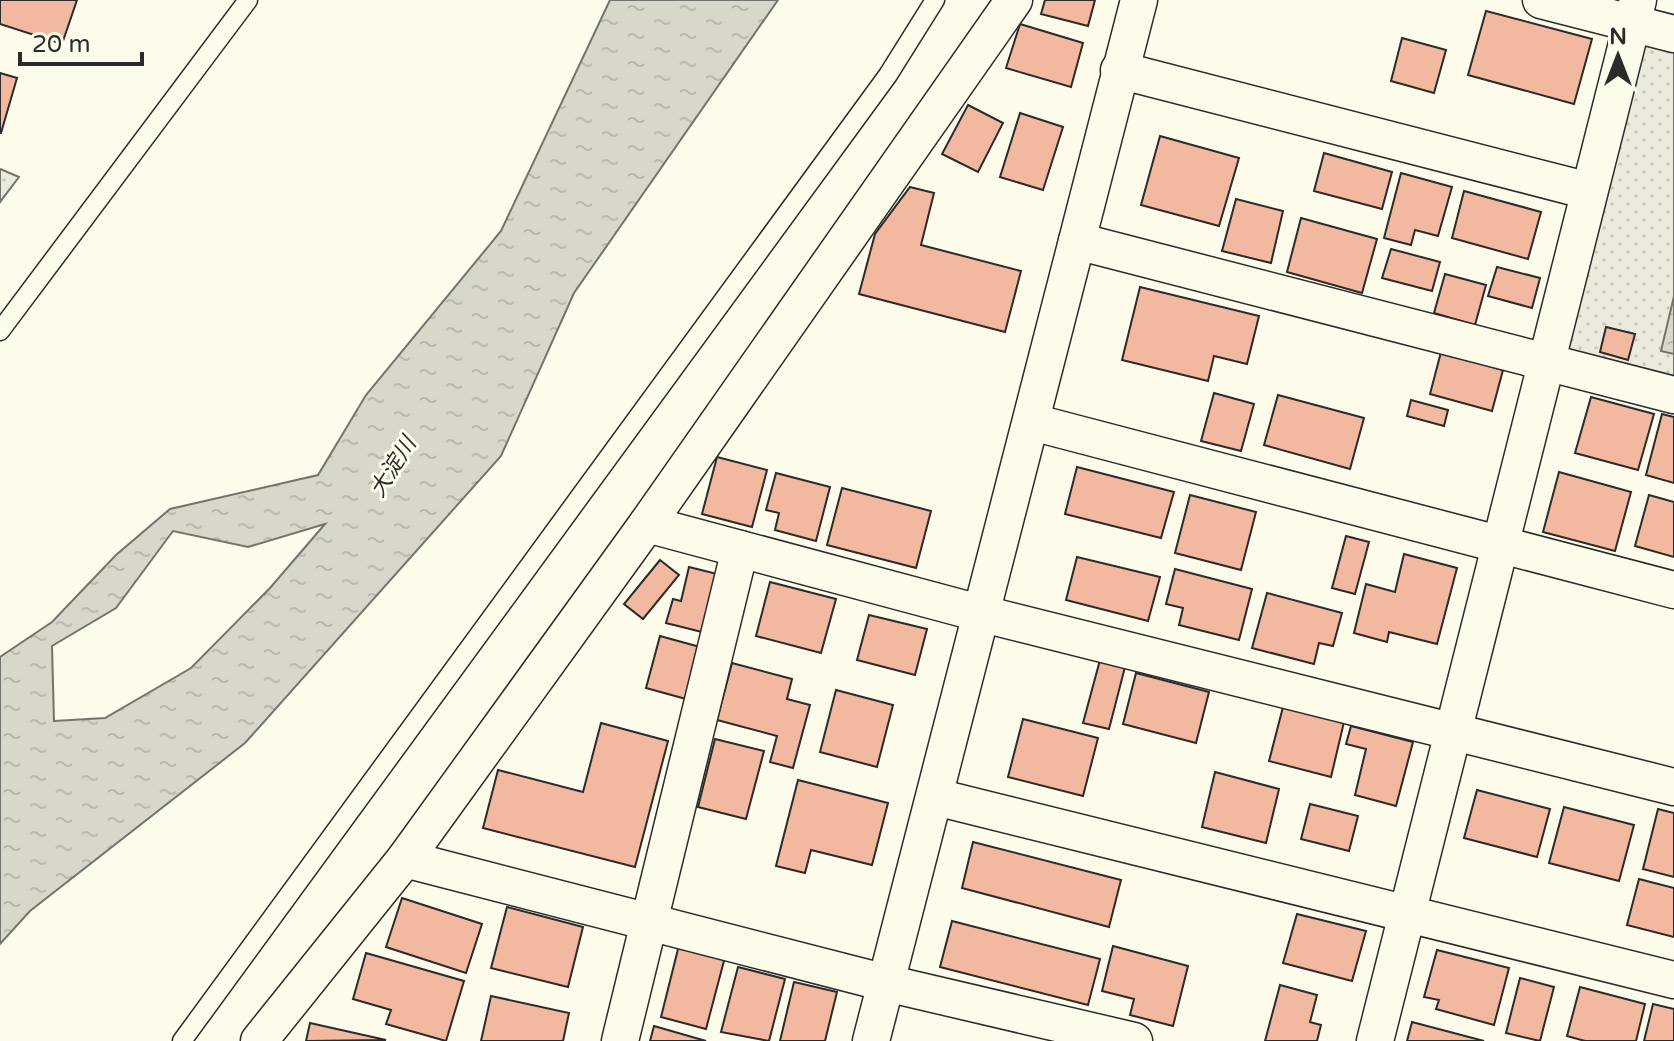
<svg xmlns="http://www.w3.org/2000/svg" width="1674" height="1041" font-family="'Varela Round','Noto Sans JP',sans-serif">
  <defs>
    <pattern id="park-dots" width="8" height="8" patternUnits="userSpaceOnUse" patternTransform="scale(2)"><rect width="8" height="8" fill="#ecebdb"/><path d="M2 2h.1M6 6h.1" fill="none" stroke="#cbcabc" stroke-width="1.8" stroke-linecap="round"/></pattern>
    <pattern id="water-ripples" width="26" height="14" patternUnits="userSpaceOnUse" patternTransform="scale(2)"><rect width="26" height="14" fill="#d8d7c9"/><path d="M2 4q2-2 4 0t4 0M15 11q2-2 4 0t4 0" fill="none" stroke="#bab9ad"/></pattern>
  </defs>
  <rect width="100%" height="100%" fill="#fdfbea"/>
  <g fill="url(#park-dots)" stroke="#74746e" stroke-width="2">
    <polygon points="1632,23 1674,34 1674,395 1545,363"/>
    <polygon points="0,169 19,177 0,202"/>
  </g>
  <g fill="url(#water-ripples)" stroke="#74746e" stroke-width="2" fill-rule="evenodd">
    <path d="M610,0H778L574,293L501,456L245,743L30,911L0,944V657L52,622L116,555L170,509L318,475L366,395L501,231ZM325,524L270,588L191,668L105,718L54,721L52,646L116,608L173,531L248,547Z"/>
    <polygon points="1674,296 1674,354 1661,351"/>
  </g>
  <g fill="#f2b8a0" stroke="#2b2b2b" stroke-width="2">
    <polygon points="0,0 77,0 62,44 0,24"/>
    <polygon points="1045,0 1095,0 1088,26 1041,14"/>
    <polygon points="1486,11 1592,39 1574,104 1468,75"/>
    <polygon points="1020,24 1083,43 1071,87 1006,68"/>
    <polygon points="1402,38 1446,50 1434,93 1391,81"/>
    <polygon points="0,73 17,78 1,133 0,133"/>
    <polygon points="968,105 1003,123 978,172 942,154"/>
    <polygon points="1020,113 1063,127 1043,190 1000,177"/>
    <polygon points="1160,136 1239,158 1219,226 1141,205"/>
    <polygon points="1324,153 1392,172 1382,209 1314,191"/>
    <polygon points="1401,173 1452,187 1438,236 1415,230 1411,245 1384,238"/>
    <polygon points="910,187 934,193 921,245 1021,271 1005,332 859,294 875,234"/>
    <polygon points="1464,191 1541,212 1528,259 1452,238"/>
    <polygon points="1236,199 1283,211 1271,263 1222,251"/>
    <polygon points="1301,218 1377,239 1362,293 1287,272"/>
    <polygon points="1391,249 1440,262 1432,291 1382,278"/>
    <polygon points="1497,267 1540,278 1532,308 1488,296"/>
    <polygon points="1445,274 1486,285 1475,325 1434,313"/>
    <polygon points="1140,287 1259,316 1247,364 1214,356 1208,381 1122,360"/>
    <polygon points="1606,327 1635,334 1628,360 1600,352"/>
    <polygon points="1441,352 1503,370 1492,411 1430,394"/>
    <polygon points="1214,393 1254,404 1241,451 1201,441"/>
    <polygon points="1278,395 1364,418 1350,469 1264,445"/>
    <polygon points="1591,397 1654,414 1638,470 1575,453"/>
    <polygon points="1411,400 1448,410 1444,426 1407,416"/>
    <polygon points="1662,414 1674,417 1674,483 1646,475"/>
    <polygon points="717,457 767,470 752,527 702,514"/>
    <polygon points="1077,467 1174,492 1161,538 1065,514"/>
    <polygon points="1559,472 1631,492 1615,551 1543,532"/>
    <polygon points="776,473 830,487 816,541 775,530 779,513 766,510"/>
    <polygon points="842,488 931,511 916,568 827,545"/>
    <polygon points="1190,495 1256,512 1241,570 1175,553"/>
    <polygon points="1649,495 1674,502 1674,557 1635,546"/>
    <polygon points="1346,536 1369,542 1355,594 1332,588"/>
    <polygon points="1404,554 1457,568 1437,644 1389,632 1387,642 1354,633 1366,584 1395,592"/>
    <polygon points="1077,557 1160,577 1148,621 1066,600"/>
    <polygon points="660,560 679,575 643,619 624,604"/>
    <polygon points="689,567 721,575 706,633 666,623 673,599 681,601"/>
    <polygon points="1175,569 1252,589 1239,640 1179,625 1183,608 1166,604"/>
    <polygon points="770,582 836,599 821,653 756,636"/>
    <polygon points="1267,593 1342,613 1333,646 1319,643 1314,664 1252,648"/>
    <polygon points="869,615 927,629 915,675 857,660"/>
    <polygon points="660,636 700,647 686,699 646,688"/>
    <polygon points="1100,660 1125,667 1109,729 1083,723"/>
    <polygon points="732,663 792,679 787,699 810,705 793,768 770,762 777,736 717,720"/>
    <polygon points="1136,673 1209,692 1196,743 1123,724"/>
    <polygon points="836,690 893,705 877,767 820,752"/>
    <polygon points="1283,707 1344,722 1331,777 1269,761"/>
    <polygon points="1023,719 1098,738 1083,796 1008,777"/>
    <polygon points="601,723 668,741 635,867 483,828 498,770 583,792"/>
    <polygon points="1351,726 1413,742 1396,806 1355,795 1366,749 1346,744"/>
    <polygon points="715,739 764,751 746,819 698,807"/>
    <polygon points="1215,772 1279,789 1266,843 1202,827"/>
    <polygon points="798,780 888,803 872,865 811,850 805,873 776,866"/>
    <polygon points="1477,790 1550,809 1537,857 1464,838"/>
    <polygon points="1310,804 1358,816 1349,851 1301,839"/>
    <polygon points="1564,807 1634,825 1619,881 1549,863"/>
    <polygon points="1658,809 1674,813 1674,877 1643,869"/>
    <polygon points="973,842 1121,880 1109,927 962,888"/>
    <polygon points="1639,879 1674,888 1674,937 1627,925"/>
    <polygon points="402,898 482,924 466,973 386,947"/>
    <polygon points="507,907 583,927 568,987 491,968"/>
    <polygon points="1297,914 1366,931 1352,981 1283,963"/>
    <polygon points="952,921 1100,959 1088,1005 940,967"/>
    <polygon points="679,945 725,957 706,1029 661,1017"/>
    <polygon points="1113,946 1188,966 1173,1026 1130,1015 1134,999 1102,991"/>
    <polygon points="1437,950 1509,968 1494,1025 1436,1009 1439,1000 1424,997"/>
    <polygon points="366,953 464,981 446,1041 386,1024 391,1010 353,999"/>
    <polygon points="738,967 785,979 769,1041 721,1032"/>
    <polygon points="1520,978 1554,987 1540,1041 1506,1033"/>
    <polygon points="794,982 837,992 825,1041 780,1041"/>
    <polygon points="1280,985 1317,995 1310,1022 1321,1025 1317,1041 1265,1041"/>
    <polygon points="1580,987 1645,1004 1636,1041 1585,1041 1567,1036"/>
    <polygon points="491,996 569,1013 563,1041 481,1041"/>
    <polygon points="1653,1004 1674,1009 1674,1041 1644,1041"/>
    <polygon points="1412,1022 1484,1041 1407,1041"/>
    <polygon points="310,1023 386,1040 306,1041"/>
    <polygon points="654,1026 706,1041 650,1041"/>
  </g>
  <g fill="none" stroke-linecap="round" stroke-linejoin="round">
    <g stroke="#2b2b2b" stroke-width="21">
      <g id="lane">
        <polyline points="0,331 248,0"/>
        <polyline points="182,1041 888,75 935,0"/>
      </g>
    </g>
    <g stroke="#2b2b2b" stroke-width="39">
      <g id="street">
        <polyline points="1541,0 1674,34"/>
        <polyline points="1119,70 1589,191"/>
        <polyline points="1077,241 1674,395"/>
        <polyline points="1032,422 1674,590"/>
        <polyline points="647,524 983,614 1674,787"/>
        <polyline points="936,797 1674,980"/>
        <polyline points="405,859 886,983 1134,1041"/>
        <polyline points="259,1041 405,859 647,524 1014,0"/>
        <polyline points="620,1041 740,549"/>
        <polyline points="871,1041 1139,0"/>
        <polyline points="1375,1041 1638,0"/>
      </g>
    </g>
    <use href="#lane" stroke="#fdfbea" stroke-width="18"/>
    <use href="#street" stroke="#fdfbea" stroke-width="36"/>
  </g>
  <g text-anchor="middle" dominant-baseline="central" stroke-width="6" stroke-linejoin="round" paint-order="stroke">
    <g font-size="22" font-style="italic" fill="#2b2b2b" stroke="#fdfbea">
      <text transform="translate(393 467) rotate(-58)">大淀川</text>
    </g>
  </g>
  <g transform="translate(1618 56)" stroke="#fdfbea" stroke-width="6" paint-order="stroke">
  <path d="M0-6L14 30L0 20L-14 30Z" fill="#2b2b2b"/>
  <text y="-12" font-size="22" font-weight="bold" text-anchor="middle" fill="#2b2b2b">N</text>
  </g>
  <path d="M20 52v12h122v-12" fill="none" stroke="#2b2b2b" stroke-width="4"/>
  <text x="32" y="52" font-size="24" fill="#2b2b2b" stroke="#fdfbea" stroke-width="6" paint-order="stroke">20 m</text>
</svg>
